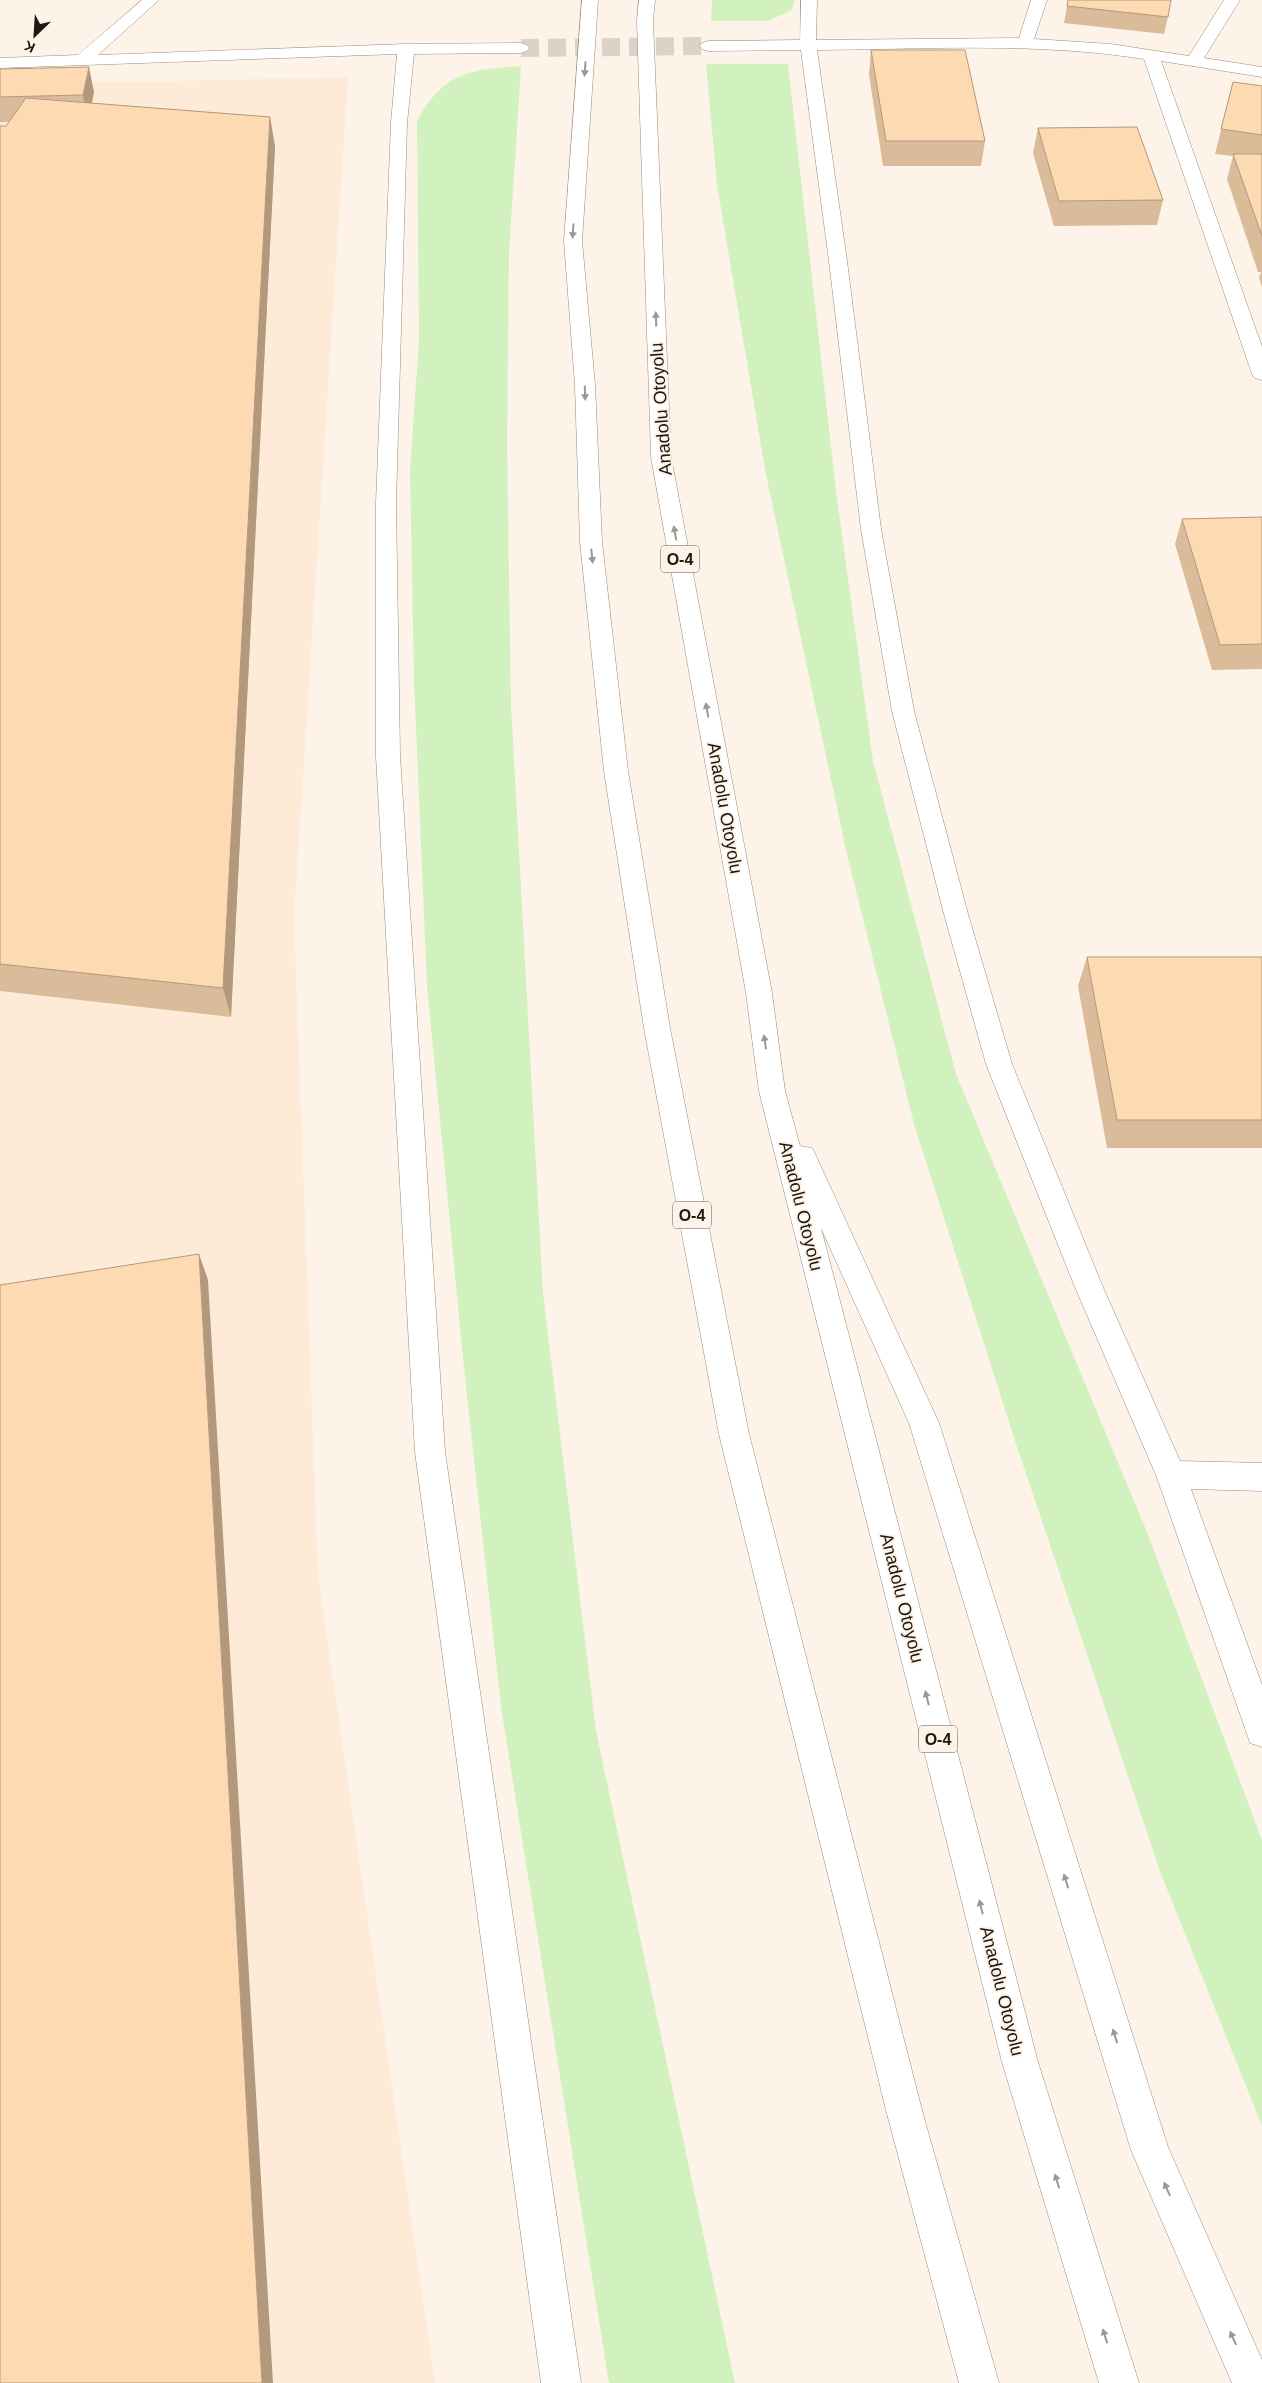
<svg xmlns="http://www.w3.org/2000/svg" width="1262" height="2383" font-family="Helvetica,sans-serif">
  <rect width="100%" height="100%" fill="#fef3e8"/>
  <polygon fill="#feebd7" points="348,77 294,919 318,1575 435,2383 0,2383 0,85"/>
  <g fill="#d1f2bf">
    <polygon points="712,0 795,0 792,10 768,21 711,21"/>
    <polygon points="706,64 788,64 836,491 873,761 956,1074 1147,1532 1262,1840 1262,2126 1161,1874 1016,1444 914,1124 848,859 766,475 717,185"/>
    <path d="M521,66L509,255L507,443L511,704L543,1293L596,1731L735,2383H609L501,1707L464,1368L427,986L414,681L410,470L419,340L417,121C444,72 469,70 521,66Z"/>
  </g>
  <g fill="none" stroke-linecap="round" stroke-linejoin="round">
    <polyline stroke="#dcd2c8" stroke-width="18" stroke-dasharray="18 9" stroke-linecap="butt" points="521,48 708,46"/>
    <g stroke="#9a8a78" stroke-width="1">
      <g id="minor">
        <polygon points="142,0 159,0 98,55 406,44 521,43 527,45 529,48 527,51 521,53 414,54 407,123 396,503 400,756 445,1452 581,2383 541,2383 415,1452 376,756 376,503 391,123 397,54 0,68 0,58 78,55"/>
        <path d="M801,0H817L816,40L1019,38L1031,0H1047L1034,39L1111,44L1189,56L1224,0H1240L1204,58L1262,67V77L1161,61L1262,347V380L1255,378L1252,374L1144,59C1036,42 926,49 817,50L847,261L881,529L914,711L968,914L1012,1064L1102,1285L1180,1461L1262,1463V1491L1191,1489L1262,1685V1747L1250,1743L1246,1731L1156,1475L1074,1285L986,1064L944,914L892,711L861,529L829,261L801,50L708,51L702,49L700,46L702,43L708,41L800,40Z"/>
      </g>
    </g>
    <g stroke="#9a8a78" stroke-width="1">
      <g id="highway">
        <polygon points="582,0 598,0 582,241 595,385 602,542 628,771 670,1028 749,1434 923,2114 999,2383 959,2383 887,2114 719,1434 644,1028 604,771 580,542 575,385 564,241"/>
        <polygon points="639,0 655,0 653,21 671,457 772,993 785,1091 800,1146 812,1148 816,1156 939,1423 1168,2147 1262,2360 1262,2383 1232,2383 1131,2150 909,1423 821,1228 1038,2062 1139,2383 1099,2383 1002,2062 759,1091 746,993 651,457 637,21"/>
      </g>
    </g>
    <use href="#minor" fill="#fff" fill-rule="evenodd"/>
    <use href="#highway" fill="#fff" fill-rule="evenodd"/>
  </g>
  <g fill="#dabb9a">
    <polygon points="1068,0 1168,17 1164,34 1064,23"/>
    <polygon points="871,50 985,141 981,166 883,166 869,75"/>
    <polygon points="0,69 94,92 92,103 270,117 275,147 231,1017 0,991 0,126 6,126 10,122 0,122"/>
    <polygon points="1233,82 1262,86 1262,287 1259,278 1261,272 1258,272 1227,179 1233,156 1215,154"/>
    <polygon points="1038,128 1163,200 1157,225 1054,226 1033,153"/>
    <polygon points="1262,517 1262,669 1212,670 1175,544 1182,519"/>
    <polygon points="1087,957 1262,957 1262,1148 1107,1148 1078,986"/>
  </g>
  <g fill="#b2997d">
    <polygon points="89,67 94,92 88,120 83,95"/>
    <polygon points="270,117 275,147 231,1017 223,988"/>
    <polygon points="199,1254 208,1280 273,2383 262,2383"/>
  </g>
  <g fill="#fedab3" stroke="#b2997d">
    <polygon points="1068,0 1171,0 1168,17 1067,6"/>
    <polygon points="871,50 965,50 985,141 886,141"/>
    <polygon points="89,67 83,95 0,97 0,69"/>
    <polygon points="1233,82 1262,86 1262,135 1221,129"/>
    <polygon points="26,98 270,117 223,988 0,964 0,126 6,126"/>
    <polygon points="1137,127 1163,200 1059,201 1038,128"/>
    <polygon points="1233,154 1262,154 1262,236"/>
    <polygon points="1262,517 1262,644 1220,645 1182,519"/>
    <polygon points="1087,957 1262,957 1262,1120 1117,1120"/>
    <polygon points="199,1254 262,2383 0,2383 0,1285"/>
  </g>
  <defs><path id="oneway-solid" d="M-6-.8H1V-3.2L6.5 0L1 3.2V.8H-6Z" transform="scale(1.25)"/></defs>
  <g fill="#9a9794">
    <use href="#oneway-solid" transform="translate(585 69) rotate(94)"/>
    <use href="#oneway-solid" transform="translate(573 231) rotate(94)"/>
    <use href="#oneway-solid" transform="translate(656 319) rotate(-92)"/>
    <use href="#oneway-solid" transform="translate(585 393) rotate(88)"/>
    <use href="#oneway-solid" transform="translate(675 533) rotate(-100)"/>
    <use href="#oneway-solid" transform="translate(592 556) rotate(84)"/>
    <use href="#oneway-solid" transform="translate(707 710) rotate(-100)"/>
    <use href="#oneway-solid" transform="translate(765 1042) rotate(-98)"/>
    <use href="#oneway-solid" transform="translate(927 1698) rotate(-104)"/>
    <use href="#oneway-solid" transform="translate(1066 1881) rotate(-107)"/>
    <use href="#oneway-solid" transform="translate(981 1907) rotate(-104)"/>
    <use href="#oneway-solid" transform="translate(1115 2036) rotate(-107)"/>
    <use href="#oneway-solid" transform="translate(1057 2181) rotate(-107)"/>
    <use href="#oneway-solid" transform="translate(1167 2189) rotate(-114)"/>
    <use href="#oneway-solid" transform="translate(1105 2336) rotate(-107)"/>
    <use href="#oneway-solid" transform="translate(1233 2338) rotate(-114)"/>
  </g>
  <g text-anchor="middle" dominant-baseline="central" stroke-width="4" stroke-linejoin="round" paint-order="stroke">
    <g fill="#fef3e8" stroke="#615a52" stroke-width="1">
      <rect x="661" y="545.5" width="38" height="27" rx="4"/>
      <rect x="673" y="1201.5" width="38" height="27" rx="4"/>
      <rect x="919" y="1725.5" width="38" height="27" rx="4"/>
    </g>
    <g font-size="16" font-weight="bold" fill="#1e1811">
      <text x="680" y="559">O-4</text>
      <text x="692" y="1215">O-4</text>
      <text x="938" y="1739">O-4</text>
    </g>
    <g font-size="18" fill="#1e1811" stroke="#fef3e8">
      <text transform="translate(661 409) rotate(-94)">Anadolu Otoyolu</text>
      <text transform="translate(725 808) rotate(80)">Anadolu Otoyolu</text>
      <text transform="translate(801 1206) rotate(76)">Anadolu Otoyolu</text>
      <text transform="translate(902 1598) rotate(76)">Anadolu Otoyolu</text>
      <text transform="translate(1002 1991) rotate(76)">Anadolu Otoyolu</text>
    </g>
  </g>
  <g transform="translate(35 35) rotate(205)" stroke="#fef3e8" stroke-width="4" paint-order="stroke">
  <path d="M0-4L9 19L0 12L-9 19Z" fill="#1e1811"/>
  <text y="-8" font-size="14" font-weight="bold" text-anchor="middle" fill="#1e1811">K</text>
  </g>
</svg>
